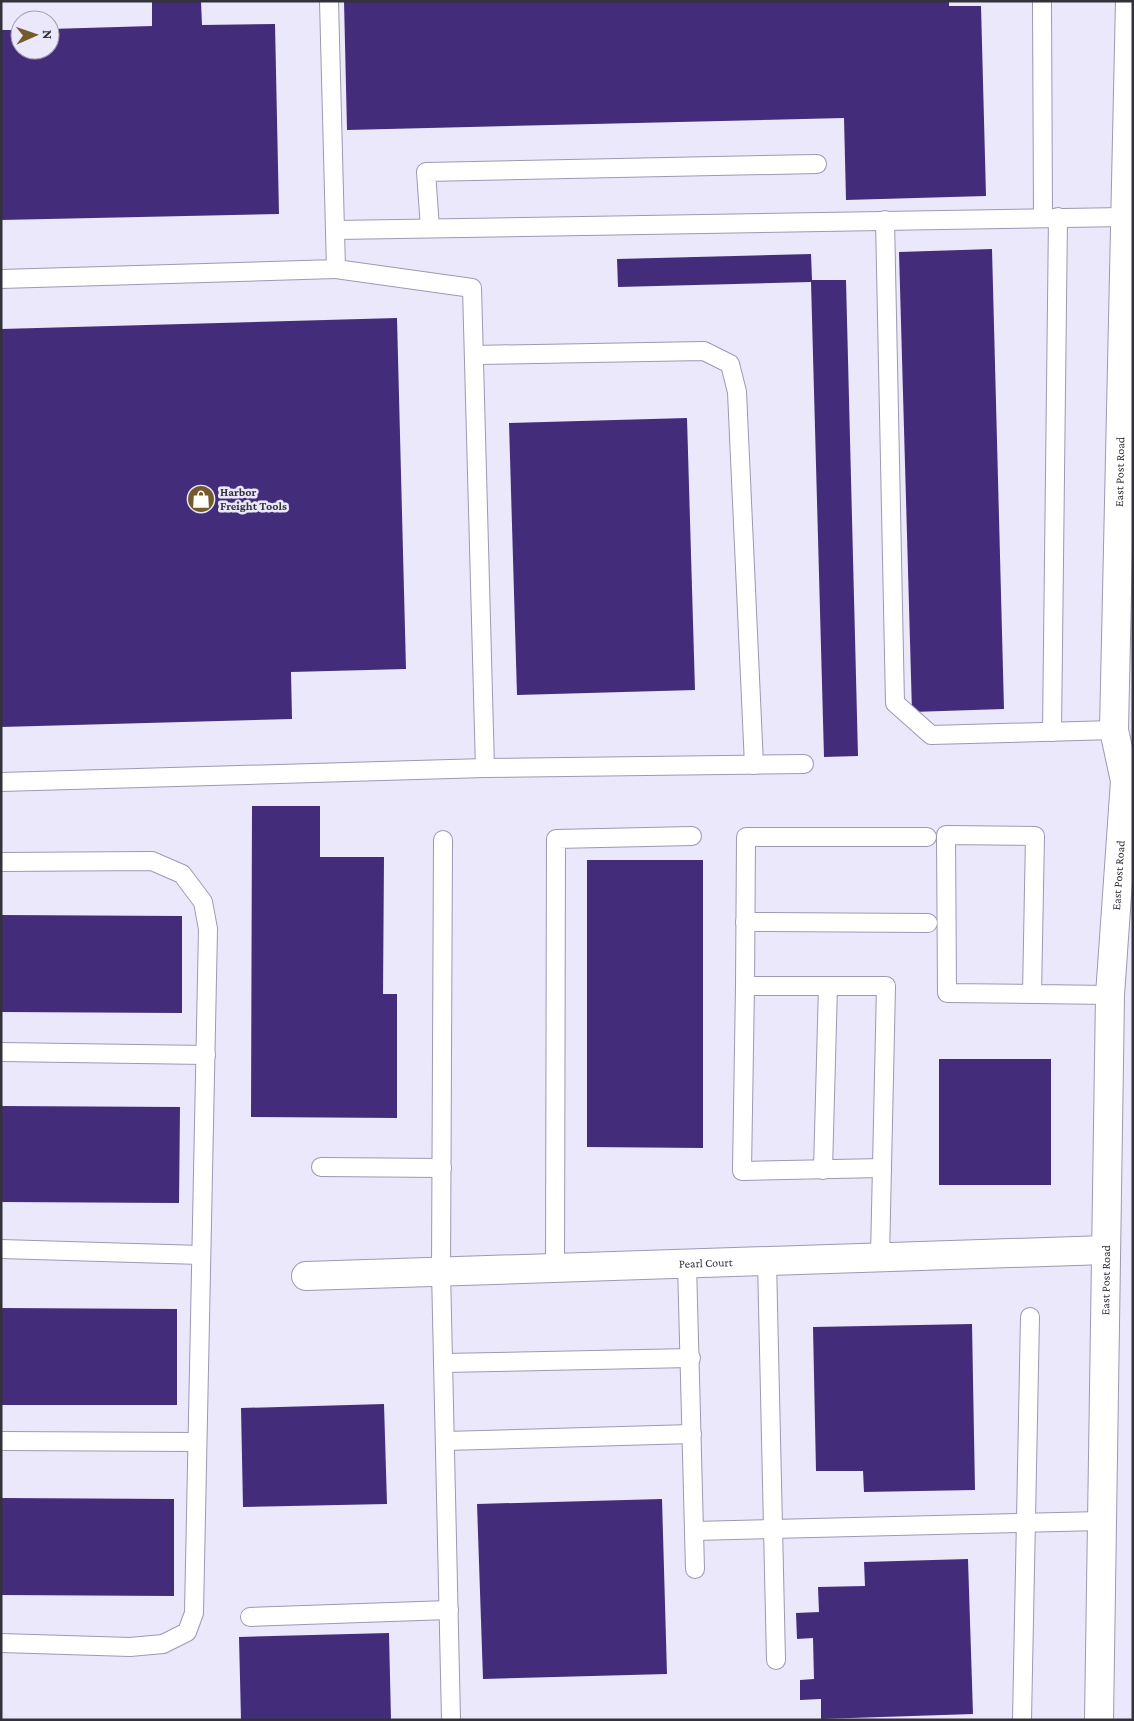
<svg xmlns="http://www.w3.org/2000/svg" width="1134" height="1721" font-family="'Crimson Pro',serif">
  <rect width="100%" height="100%" fill="#ebe8fc"/>
  <g fill="#432d7b">
    <polygon points="152,1 201,1 202,25 275,24 279,214 1,220 1,30 20,30 20,50 50,50 50,29 152,26"/>
    <polygon points="344,1 949,1 949,6 981,6 986,196 846,200 844,118 347,130"/>
    <polygon points="992,249 1004,709 912,712 899,252"/>
    <polygon points="811,254 812,280 846,280 858,756 824,757 811,282 618,287 617,259"/>
    <polygon points="397,318 406,669 291,672 292,719 1,727 1,329"/>
    <polygon points="687,418 695,690 517,695 509,423"/>
    <polygon points="252,806 320,806 320,857 384,857 383,994 397,994 397,1118 251,1117"/>
    <polygon points="587,860 703,860 703,1148 587,1147"/>
    <polygon points="1,915 182,916 182,1013 1,1012"/>
    <rect x="939" y="1059" width="112" height="126"/>
    <polygon points="1,1106 180,1107 179,1203 1,1202"/>
    <polygon points="1,1308 177,1309 177,1405 1,1405"/>
    <polygon points="972,1324 975,1490 864,1492 863,1471 816,1471 813,1327"/>
    <polygon points="384,1404 387,1504 243,1507 241,1408"/>
    <polygon points="1,1498 174,1499 174,1596 1,1595"/>
    <polygon points="662,1499 667,1674 483,1679 477,1504"/>
    <polygon points="968,1559 973,1714 821,1719 821,1699 800,1700 800,1680 814,1679 813,1638 797,1639 796,1613 819,1612 818,1587 865,1586 864,1562"/>
    <polygon points="389,1633 391,1720 241,1720 239,1637"/>
  </g>
  <g fill="none" stroke-linecap="round" stroke-linejoin="round">
    <g stroke="#9d99b0" stroke-width="20">
      <g id="service">
        <polyline points="1042,1 1043,217"/>
        <polyline points="885,220 895,703 931,735 1114,730"/>
        <polyline points="430,228 426,172 817,164"/>
        <polyline points="336,230 1125,217"/>
        <polyline points="336,269 472,288 485,768"/>
        <polyline points="1,279 336,269 329,1"/>
        <polyline points="474,355 704,351 730,364 737,392 754,765"/>
        <polyline points="1052,732 1058,217"/>
        <polyline points="1,782 485,768 804,764"/>
        <polyline points="443,840 441,1271 451,1720"/>
        <polyline points="1,862 152,861 182,874 203,902 208,929 194,1613 187,1632 163,1644 130,1647 1,1643"/>
        <polyline points="745,922 928,923"/>
        <polyline points="745,986 742,1171 882,1168"/>
        <polyline points="1032,994 1035,836 946,835 947,993 1110,995"/>
        <polyline points="1,1052 206,1055"/>
        <polyline points="321,1167 442,1168"/>
        <polyline points="823,1170 828,986"/>
        <polyline points="1,1249 201,1255"/>
        <polyline points="880,1257 886,986 745,986 746,837 927,837"/>
        <polyline points="767,1261 776,1660"/>
        <polyline points="687,1264 695,1569"/>
        <polyline points="555,1268 556,839 692,836"/>
        <polyline points="443,1363 691,1358"/>
        <polyline points="1,1441 197,1442"/>
        <polyline points="445,1441 692,1434"/>
        <polyline points="694,1531 1102,1521"/>
        <polyline points="250,1617 449,1610"/>
        <polyline points="1022,1720 1030,1317"/>
      </g>
    </g>
    <g stroke="#9d99b0" stroke-width="30">
      <g id="minor">
        <path id="s1" d="M306,1276L1106,1250"/>
      </g>
    </g>
    <g stroke="#9d99b0" stroke-width="30">
      <g id="tertiary">
        <path id="s2" d="M1099,1720L1110,995L1125,781L1114,730L1130,1"/>
      </g>
    </g>
    <use href="#service" stroke="#fff" stroke-width="18"/>
    <use href="#minor" stroke="#fff" stroke-width="28"/>
    <use href="#tertiary" stroke="#fff" stroke-width="28"/>
  </g>
  <defs>
    <g id="shop-disc" transform="scale(1.4375)"><circle r="9.5" fill="#735b2c" stroke="#ebe8fc"/><path d="M-5-2.5h2.3a2.7 3.5 0 0 1 5.4 0H5L5.5 6h-11ZM-1.5-2.5h3a1.5 2.3 0 0 0-3 0Z" fill="#fff"/></g>
  </defs>
  <g fill-rule="evenodd">
    <use href="#shop-disc" x="201" y="499"/>
  </g>
  <g text-anchor="middle" dominant-baseline="central" stroke-width="5" stroke-linejoin="round" paint-order="stroke">
    <g font-size="12" fill="#33323b" stroke="#ebe8fc">
      <text stroke="none"><textPath href="#s2" startOffset="1250">East Post Road</textPath></text>
      <text stroke="none"><textPath href="#s2" startOffset="845">East Post Road</textPath></text>
      <text stroke="none"><textPath href="#s1" startOffset="400">Pearl Court</textPath></text>
      <text stroke="none"><textPath href="#s2" startOffset="440">East Post Road</textPath></text>
    </g>
    <g font-size="12" font-weight="bold" fill="#33323b" stroke="#ebe8fc" text-anchor="start">
      <text x="220" y="492">Harbor<tspan x="220" dy="14">Freight Tools</tspan></text>
    </g>
  </g>
  <rect width="1134" height="1721" fill="none" stroke="#33323b" stroke-width="5"/>
  <g transform="translate(35 35) rotate(88)"><circle r="24" fill="#ebe8fc" stroke="#a19faf"/>
  <path d="M0-4L9 19L0 12L-9 19Z" fill="#735b2c"/>
  <text y="-8" font-size="14" font-weight="bold" text-anchor="middle" fill="#33323b">N</text>
  </g>
</svg>
